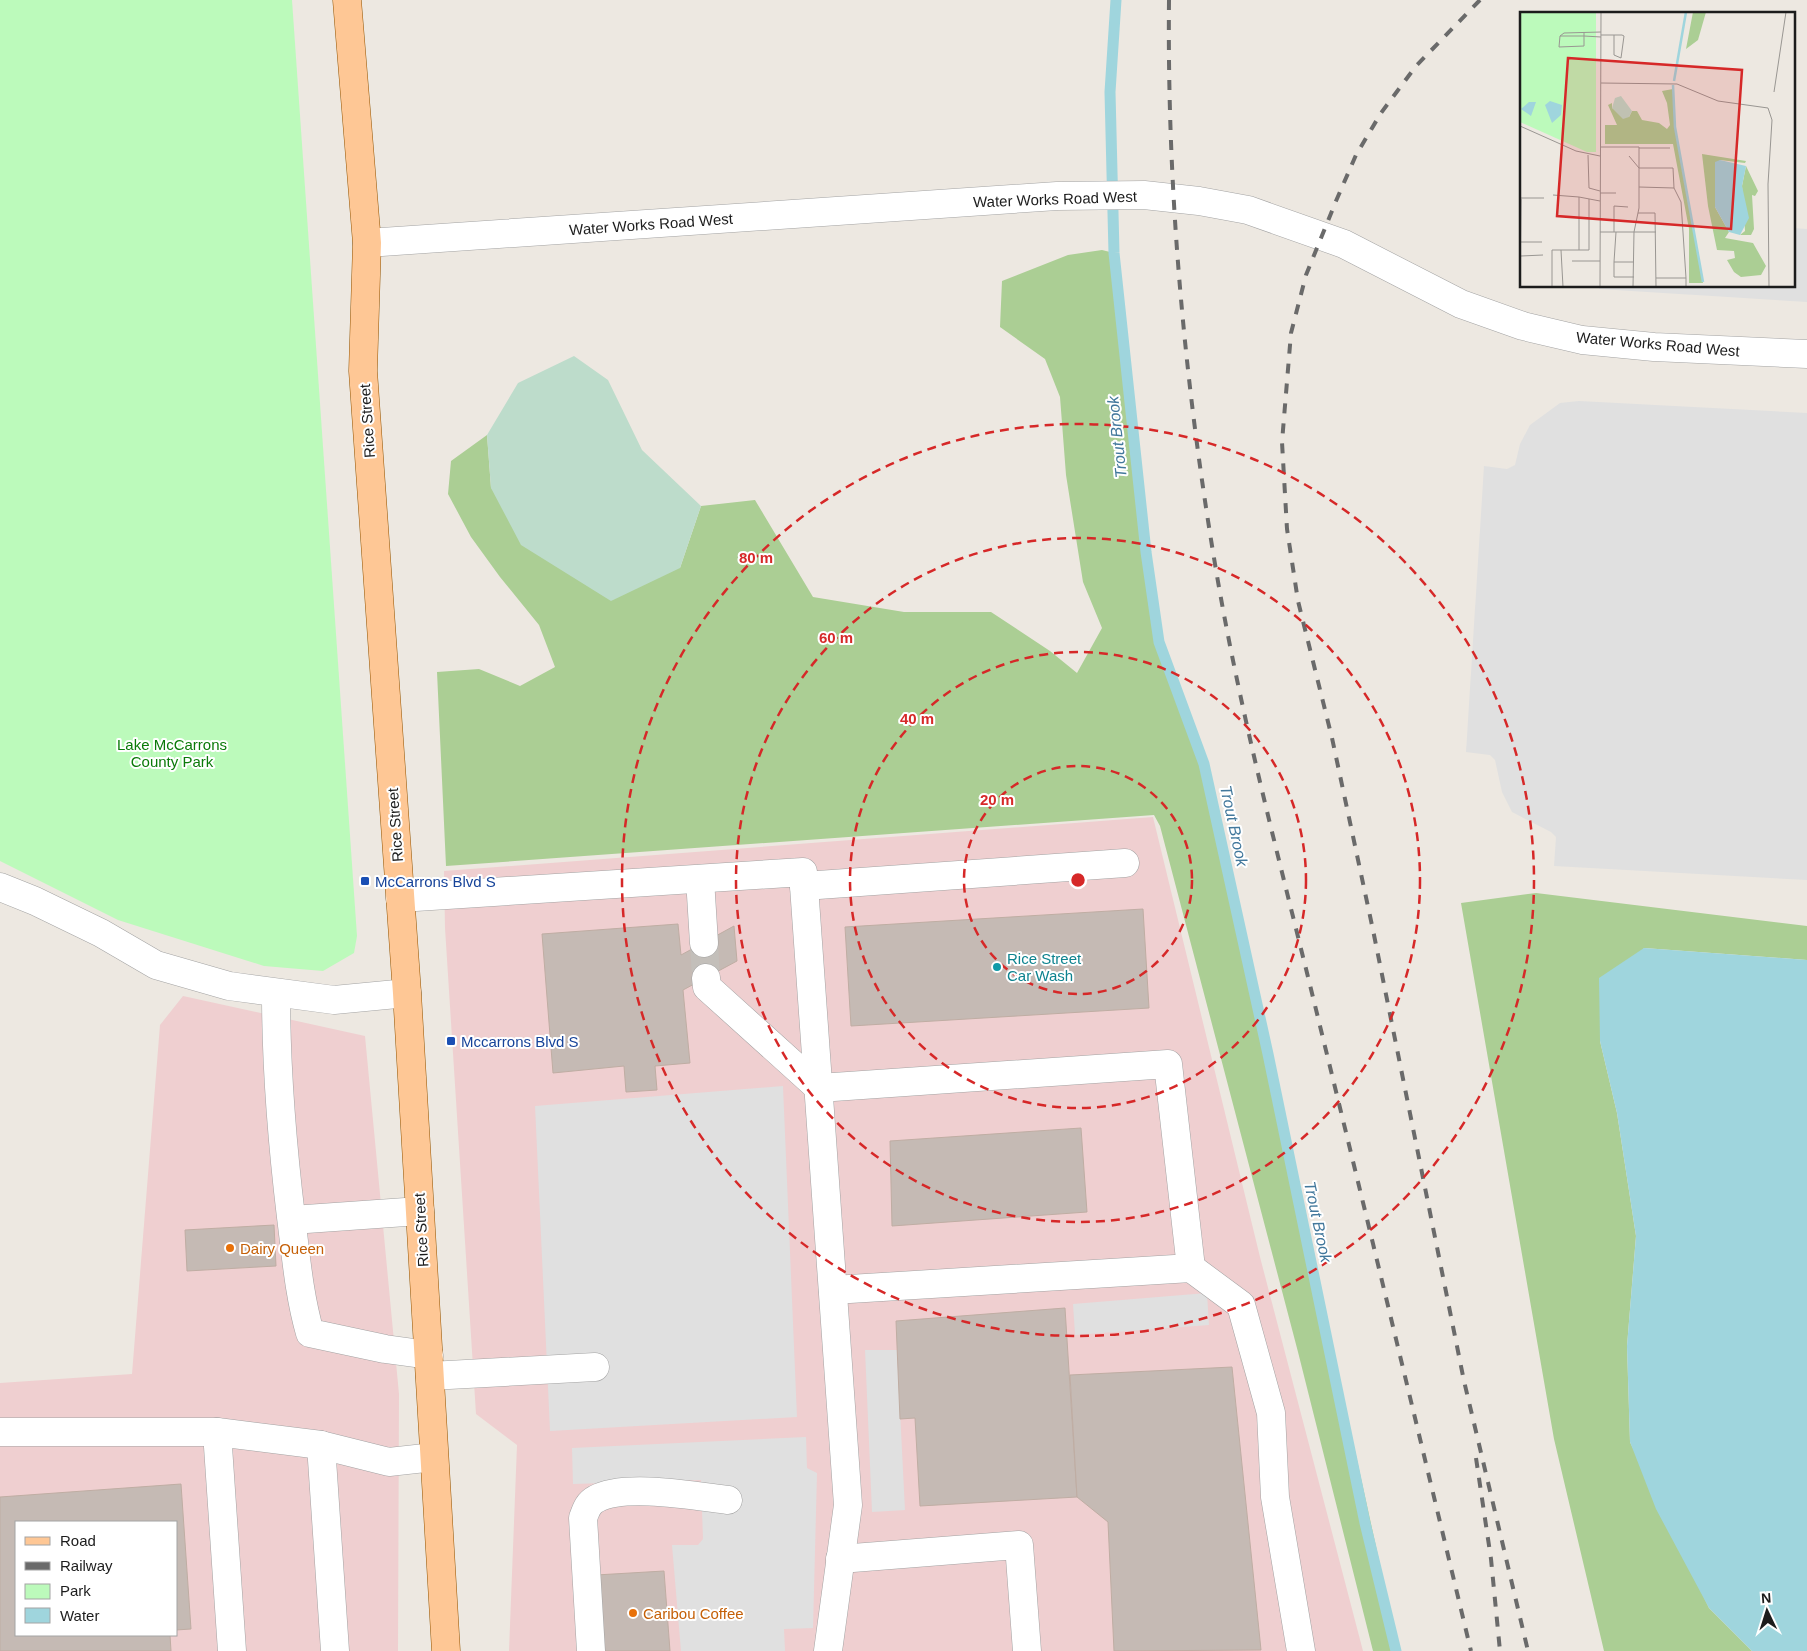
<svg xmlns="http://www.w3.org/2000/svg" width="1807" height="1651" font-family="Arial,sans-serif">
  <rect width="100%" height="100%" fill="#ede8e1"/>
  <g fill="#efcfd0" fill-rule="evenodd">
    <polygon points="1153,817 1260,1257 1363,1651 509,1651 517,1445 476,1414 445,928 444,871"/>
    <path d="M183,996L365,1036L399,1394L398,1651H0V1383L132,1374L160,1025ZM16,1522H176V1635H16Z"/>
  </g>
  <g fill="#abce94">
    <polygon points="1102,250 1114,253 1159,642 1204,764 1399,1651 1373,1651 1298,1352 1160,826 1154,815 446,866 437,672 479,669 520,686 555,667 539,625 500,577 471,537 448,494 451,461 487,435 491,488 680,568 701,506 755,500 813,597 904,612 991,612 1050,651 1077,673 1102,628 1083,582 1066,475 1060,397 1045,359 1000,327 1002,281 1068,255"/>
    <polygon points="1536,893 1807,926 1807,960 1644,948 1600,1041 1617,1113 1636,1236 1627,1346 1630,1442 1709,1608 1752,1651 1604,1651 1554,1439 1461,903"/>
  </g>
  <polygon fill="#bddccb" points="574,356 608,380 642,450 701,506 680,568 611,601 521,545 491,488 487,435 518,383"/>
  <polygon fill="#bcfabb" points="0,0 292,0 357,936 354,953 323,971 264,966 118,920 0,861"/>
  <g fill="#e0e0e0">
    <polygon points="1793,228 1807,229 1807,302 1599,289 1599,286 1793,286"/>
    <polygon points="1579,401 1807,413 1807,880 1554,866 1556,837 1551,832 1512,812 1502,792 1495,760 1490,755 1466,752 1484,466 1507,469 1515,465 1520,444 1530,425 1560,403"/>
    <polygon points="783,1086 797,1417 550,1431 535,1106"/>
    <polygon points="1207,1293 1209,1325 1075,1335 1073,1304"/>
    <polygon points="865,1350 897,1350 905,1510 872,1512"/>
    <polygon points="806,1437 807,1468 817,1473 813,1628 784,1629 785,1651 681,1651 672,1545 698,1545 703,1539 701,1480 573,1484 572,1448"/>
  </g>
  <polygon fill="#9fd5dd" points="1644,948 1807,960 1807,1651 1752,1651 1709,1608 1656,1509 1630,1442 1627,1346 1636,1236 1617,1113 1600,1041 1599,978"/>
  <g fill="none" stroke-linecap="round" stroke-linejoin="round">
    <polyline stroke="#9fd5dd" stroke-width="11" points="1116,0 1110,92 1114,253 1146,552 1159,642 1204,764 1268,1054 1365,1523 1396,1651"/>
  </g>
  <g fill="#c5bab4" stroke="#bfada3">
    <polygon points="1143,909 1149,1008 851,1026 845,927"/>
    <polygon points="678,924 681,955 734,926 737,961 683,990 690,1063 655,1066 657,1090 626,1092 624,1066 553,1073 542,934"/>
    <polygon points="1081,1128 1087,1212 892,1226 890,1141"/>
    <polygon points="274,1225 276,1266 187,1271 185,1230"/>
    <polygon points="1065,1308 1077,1497 920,1506 915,1418 900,1419 896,1321"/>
    <polygon points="1232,1367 1261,1650 1114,1651 1108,1522 1077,1497 1070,1375"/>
    <polygon points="181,1484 191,1629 176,1630 176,1522 16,1522 16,1635 170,1635 171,1651 0,1651 0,1497"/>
    <polygon points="664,1571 670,1651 602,1651 596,1575"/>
  </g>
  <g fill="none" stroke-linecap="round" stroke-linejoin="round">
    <polyline stroke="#c3bfba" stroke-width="28" stroke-dasharray="28 14" stroke-linecap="butt" points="704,943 706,978"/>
    <g stroke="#a3a3a3" stroke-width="29">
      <g id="minor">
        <polyline points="367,243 1057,196 1144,195 1199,201 1248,210 1344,244 1461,304 1523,326 1582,340 1654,347 1807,354"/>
        <polyline points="700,879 704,943"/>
        <polyline points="804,886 1125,863"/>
        <polyline points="0,887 35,901 101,933 156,965 229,986 334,1000 407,993"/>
        <polyline points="400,898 803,872 848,1505 828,1651"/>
        <polyline points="706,978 707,987 819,1088 1168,1064 1191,1268 833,1290"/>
        <path d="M276,993C276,1068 282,1142 291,1217C296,1256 299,1295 310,1333L385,1349L429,1355"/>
        <polyline points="292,1220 420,1211"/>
        <polyline points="1191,1268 1241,1305 1271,1413 1275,1497 1301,1651"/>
        <polyline points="430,1376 595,1367"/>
        <polyline points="0,1432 217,1432"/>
        <polyline points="321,1445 335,1651"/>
        <polyline points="840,1559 1019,1545 1027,1651"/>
        <polyline points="232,1651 217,1432 321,1445 389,1462 434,1457"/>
        <path d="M591,1651L583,1518C586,1510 588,1503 596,1499C624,1483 695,1496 728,1500"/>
      </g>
    </g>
    <g stroke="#935400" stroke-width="29">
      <polyline id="major" points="347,0 367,243 363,371 407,993 446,1651"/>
    </g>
    <use href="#minor" stroke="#fff" stroke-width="28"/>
    <use href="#major" stroke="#fec795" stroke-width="28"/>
    <g stroke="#6a6a6a" stroke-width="4" stroke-dasharray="10 10" stroke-linecap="butt">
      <path d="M1169,0C1167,188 1184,379 1215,564C1241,720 1283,873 1320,1026C1371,1234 1421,1443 1471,1651"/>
      <polyline points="1480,0 1416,66 1381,113 1356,155 1336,201 1306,275 1291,333 1282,442 1287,529 1298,601 1332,738 1373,930 1464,1381 1528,1651"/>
      <polyline points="1476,1458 1491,1559 1500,1651"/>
    </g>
  </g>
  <g fill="none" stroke="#d62828" stroke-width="2.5" stroke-dasharray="9 6">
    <circle cx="1078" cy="880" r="114"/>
    <circle cx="1078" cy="880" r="228"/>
    <circle cx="1078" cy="880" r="342"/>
    <circle cx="1078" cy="880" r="456"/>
  </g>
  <g fill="#1a4fb4" stroke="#fff" stroke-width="2">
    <rect x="360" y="876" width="10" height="10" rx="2.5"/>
    <rect x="446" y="1036" width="10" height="10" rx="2.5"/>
  </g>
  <circle fill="#0f9aa8" stroke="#fff" stroke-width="2" cx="997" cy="967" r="5"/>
  <g fill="#e8710a" stroke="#fff" stroke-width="2">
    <circle cx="230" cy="1248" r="5"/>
    <circle cx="633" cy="1613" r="5"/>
  </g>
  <g text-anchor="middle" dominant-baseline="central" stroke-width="4" stroke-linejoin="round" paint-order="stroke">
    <g font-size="15" fill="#1c1c1c" stroke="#fff">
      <text transform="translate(1055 199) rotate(-2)">Water Works Road West</text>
      <text transform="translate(651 224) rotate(-4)">Water Works Road West</text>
      <text transform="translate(1658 344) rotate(5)">Water Works Road West</text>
      <text transform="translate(367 421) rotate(-94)">Rice Street</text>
      <text transform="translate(395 825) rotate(-94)">Rice Street</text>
      <text transform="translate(421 1230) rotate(-93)">Rice Street</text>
    </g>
    <g font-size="15" fill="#0a7a09" stroke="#fff">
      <text x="172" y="744">Lake McCarrons<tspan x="172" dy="17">County Park</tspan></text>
    </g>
    <g font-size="15" fill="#164399" stroke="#fff" text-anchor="start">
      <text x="375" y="881">McCarrons Blvd S</text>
      <text x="461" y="1041">Mccarrons Blvd S</text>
    </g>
    <g font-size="15" fill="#0d838f" stroke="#fff" text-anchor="start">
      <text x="1007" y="958">Rice Street<tspan x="1007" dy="17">Car Wash</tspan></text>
    </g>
    <g font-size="15" fill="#c56008" stroke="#fff" text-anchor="start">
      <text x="240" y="1248">Dairy Queen</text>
      <text x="643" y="1613">Caribou Coffee</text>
    </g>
    <g font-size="16" font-style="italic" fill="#42789c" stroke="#fff">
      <text transform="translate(1117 437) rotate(-96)">Trout Brook</text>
      <text transform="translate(1234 826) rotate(78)">Trout Brook</text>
      <text transform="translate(1318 1222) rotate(78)">Trout Brook</text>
    </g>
  </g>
  <g transform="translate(1520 12)">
    <rect width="275" height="275" fill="#ede8e1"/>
    <path d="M173,0H186L178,28L166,37ZM153,77L155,115L183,271H169V217L153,132H85V113H97L88,93L92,91V96L109,105L112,99H117L122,108L139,111L147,117L150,113L147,91L142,79ZM182,142L226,149L225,151L200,148L195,156V195L209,220L205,226L233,231L246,254L241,263L221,265L214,260L207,248L215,246L214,239L197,238L188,194ZM226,154L238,179L235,184L232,183L234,217L231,223H220L225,219L222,174Z" fill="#abce94"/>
    <path d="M101,84L112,99L109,105L103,107L92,96L95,86Z" fill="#bddccb"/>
    <path d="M0,0H76V140H67L0,110Z" fill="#bcfabb"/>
    <path d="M30,89L42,93L41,103L32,111L25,93ZM9,90H16L11,104L1,97ZM200,148L226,154L222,174L229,206L220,223L209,220L195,195V150Z" fill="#9fd5dd"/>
    <path fill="none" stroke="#9fd5dd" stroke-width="2.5" d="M154,69L166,0M153,73L155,115L183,270"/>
    <path fill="none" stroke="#999692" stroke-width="1" d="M64,20V34L39,35L40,24H64L81,25M81,23H102L104,24L101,46L94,43V23M40,24L44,21L81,20M81,71L157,72L198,89L248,96L252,108L248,172L249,275M254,80L266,0M0,114L56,139L80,144M80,135H119V196L114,220L113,275M119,136H150M68,143L69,176L80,179M109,144L119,156H153L154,176L119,175M154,176L161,190L166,266M80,181H96M33,183L59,185M0,186H24M69,187V238H59V185L80,189M118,201H135L136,275M80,220H136M94,220V194L108,195M96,220L94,250H114M1,230H22M41,238L43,275M1,244L23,243M52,249H80M94,250V265H114M136,266H166V275M0,275L1,187M32,275V238H59M80,275L81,0"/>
    <path fill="#d62828" fill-opacity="0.15" stroke="#d62828" stroke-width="2.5" d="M48,46L222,58L211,217L37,204Z"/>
    <rect width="275" height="275" fill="none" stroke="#1c1c1c" stroke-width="2.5"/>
  </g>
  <circle cx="1078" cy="880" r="8" fill="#d62828" stroke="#fff" stroke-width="2.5"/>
  <g font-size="15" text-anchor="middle" font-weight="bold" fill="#d62828" stroke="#fff" stroke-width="4" stroke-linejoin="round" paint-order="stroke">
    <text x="756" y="563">80 m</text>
    <text x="836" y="643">60 m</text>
    <text x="917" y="724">40 m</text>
    <text x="997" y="805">20 m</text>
  </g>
  <rect x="15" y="1521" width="162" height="115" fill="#ffffff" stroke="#a4a4a4"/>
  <rect x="25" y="1537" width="25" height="8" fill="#fec795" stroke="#a4a4a4"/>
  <text x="60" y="1546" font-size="15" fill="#1c1c1c">Road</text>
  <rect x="25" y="1562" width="25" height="8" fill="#6a6a6a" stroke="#a4a4a4"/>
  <text x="60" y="1571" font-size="15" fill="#1c1c1c">Railway</text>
  <rect x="25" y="1584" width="25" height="15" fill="#bcfabb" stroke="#a4a4a4"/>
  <text x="60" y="1596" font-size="15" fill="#1c1c1c">Park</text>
  <rect x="25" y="1608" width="25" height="15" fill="#9fd5dd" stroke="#a4a4a4"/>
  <text x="60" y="1621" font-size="15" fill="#1c1c1c">Water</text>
  <g transform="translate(1767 1611) rotate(356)" stroke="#ffffff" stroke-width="4" paint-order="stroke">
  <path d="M0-4L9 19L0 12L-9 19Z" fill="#1c1c1c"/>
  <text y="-8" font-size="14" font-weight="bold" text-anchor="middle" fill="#1c1c1c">N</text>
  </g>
</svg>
